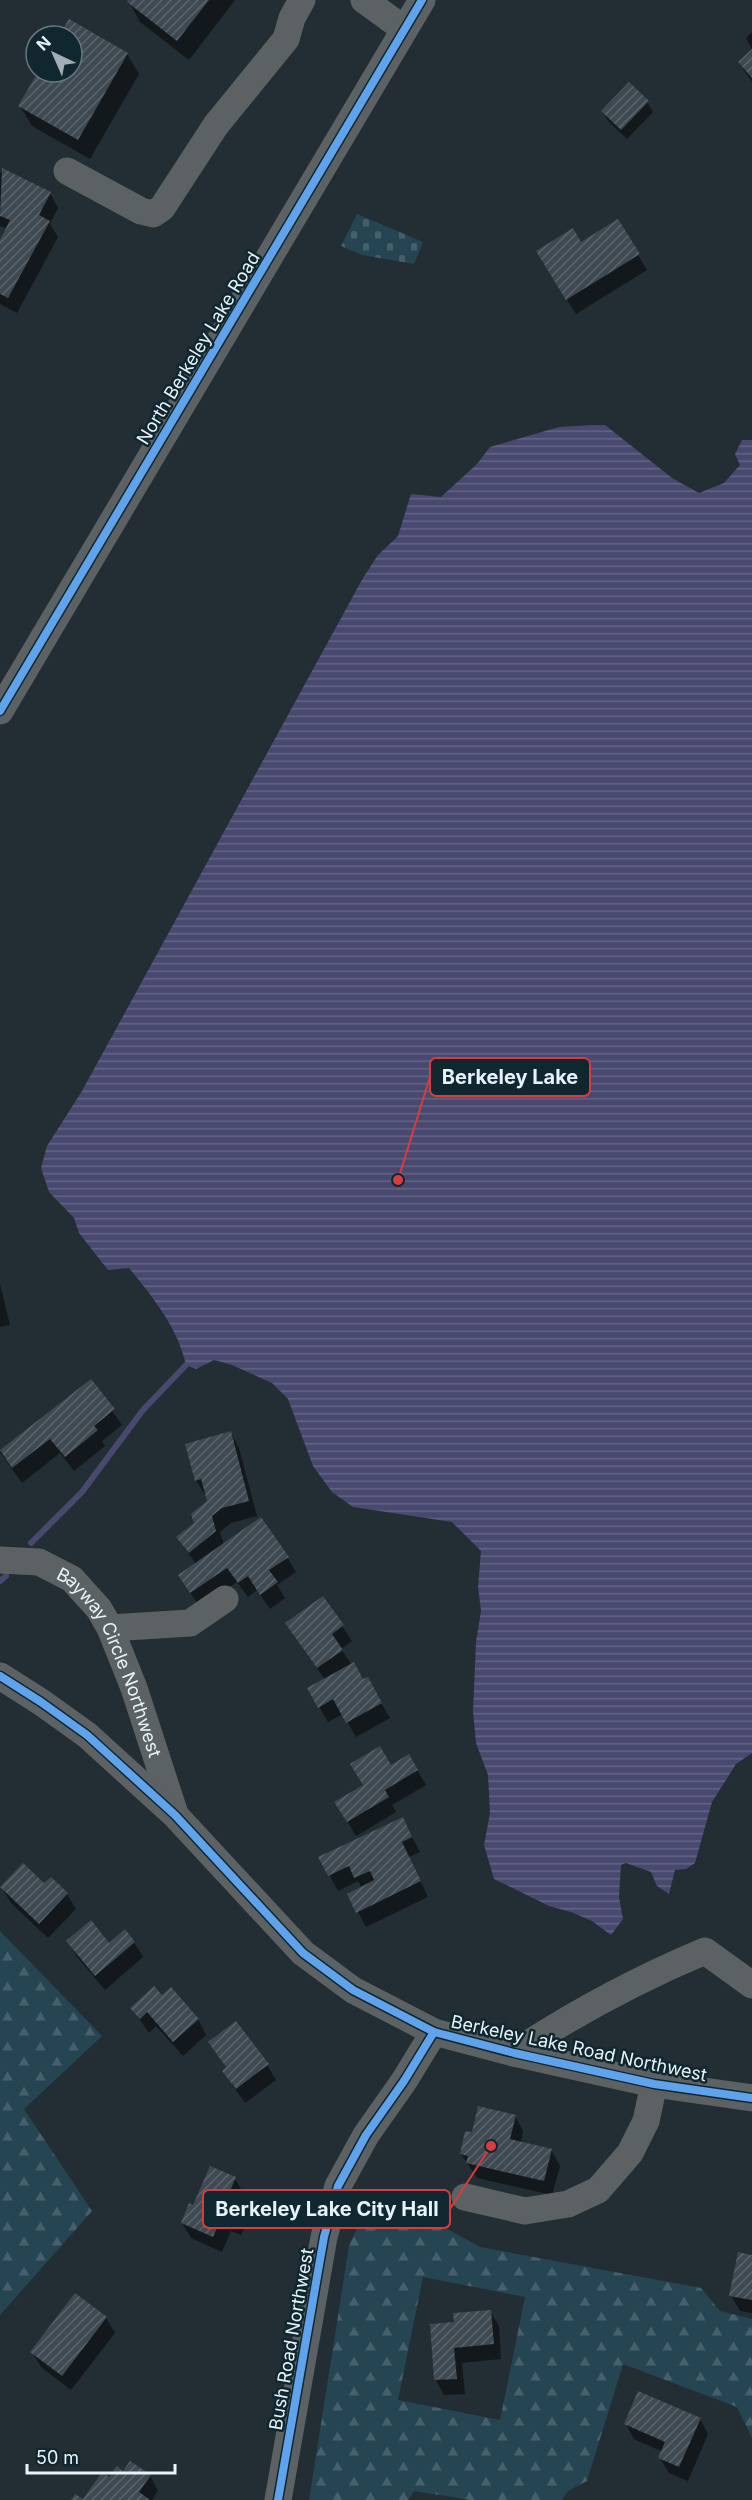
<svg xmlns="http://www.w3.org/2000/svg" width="752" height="2500" font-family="Inter,sans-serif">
  <defs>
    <pattern id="forest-firs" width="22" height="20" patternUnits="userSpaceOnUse" patternTransform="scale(1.5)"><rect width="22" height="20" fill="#254553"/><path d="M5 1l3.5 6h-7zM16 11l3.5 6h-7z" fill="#45606c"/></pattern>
    <pattern id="cemetery-stones" width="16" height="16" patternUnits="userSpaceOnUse" patternTransform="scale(1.5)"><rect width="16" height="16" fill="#254553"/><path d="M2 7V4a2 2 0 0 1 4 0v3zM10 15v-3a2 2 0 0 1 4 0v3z" fill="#45606c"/></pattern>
    <pattern id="water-rules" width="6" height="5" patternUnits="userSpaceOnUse" patternTransform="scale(1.5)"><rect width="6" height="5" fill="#494970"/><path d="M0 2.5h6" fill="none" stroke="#636485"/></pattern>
    <pattern id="building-hatch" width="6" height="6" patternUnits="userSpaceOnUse" patternTransform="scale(1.5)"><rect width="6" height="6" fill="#3e4952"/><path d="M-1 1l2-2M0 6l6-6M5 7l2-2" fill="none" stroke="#5a646c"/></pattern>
  </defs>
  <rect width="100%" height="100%" fill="#222e33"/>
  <g fill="url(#forest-firs)" fill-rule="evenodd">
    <polygon points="0,1931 102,2036 24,2109 92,2211 0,2315"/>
    <path d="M374,2189L480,2247L701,2288L720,2311L752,2319V2438L737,2407L623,2364L587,2481L568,2491L562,2500H471L414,2491L408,2500H309L349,2246ZM423,2277L525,2297L500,2420L398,2400Z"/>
  </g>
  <polygon fill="url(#cemetery-stones)" points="357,214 423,242 414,264 362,255 341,246"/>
  <path fill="url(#water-rules)" d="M593,425H605L672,478L699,493L724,483L740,465L735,454L742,440H752V1753L736,1764L712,1802L695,1863L686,1869L675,1870L669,1894L657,1886L651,1872L626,1863L621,1865L619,1897L623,1919L611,1935L592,1921L571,1912L549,1906L494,1879L484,1845L490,1813L488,1775L476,1743L473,1711L476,1642L481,1611L478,1587L481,1551L452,1522L353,1507L332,1492L313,1466L288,1399L272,1383L232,1365L214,1360L196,1369L186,1365C178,1328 152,1296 129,1268L108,1270L79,1233L74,1218L49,1192L41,1168L47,1146L82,1091L363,578L378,555L398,536L411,494L441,497L477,464L490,447L559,427Z"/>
  <g fill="#0007">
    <polygon points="130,0 235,0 189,60 140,22 129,2"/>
    <polygon points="69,21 127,54 139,74 90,159 32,126 20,106 40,72 72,72 72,36 60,36"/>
    <polygon points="752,32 752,49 746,38"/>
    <polygon points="752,51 752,82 739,63"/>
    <polygon points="647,102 653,112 627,139 608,121 603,111"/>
    <polygon points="2,170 50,193 58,208 50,224 58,237 17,313 0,304 0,243 7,229 0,226 0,174"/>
    <polygon points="638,255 647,270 576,314 546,267"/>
    <polygon points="0,1284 10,1325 0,1327"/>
    <polygon points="91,1381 122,1425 102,1441 105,1446 74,1471 60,1453 22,1483 0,1452"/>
    <polygon points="231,1433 239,1448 257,1516 231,1523 220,1532 224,1545 287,1557 296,1572 277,1585 285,1598 270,1609 257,1590 248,1597 237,1582 200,1607 188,1590 196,1564 178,1538 195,1523 209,1501 207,1495 205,1495 196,1480"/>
    <polygon points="323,1598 352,1641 341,1649 363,1681 367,1679 390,1718 356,1737 343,1714 328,1722 309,1689 325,1680 287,1624"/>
    <polygon points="409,1756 426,1785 392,1805 396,1812 356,1836 336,1802"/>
    <polygon points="402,1819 420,1852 409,1857 428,1897 366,1927 358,1912 362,1888 358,1881 338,1891 320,1858"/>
    <polygon points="44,1886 67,1894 76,1909 48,1938 11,1903 2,1888"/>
    <polygon points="68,1942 109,1945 134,1942 143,1957 105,1990 77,1957"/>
    <polygon points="162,1997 198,2019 206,2035 183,2056 156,2026 149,2033 132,2008"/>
    <polygon points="210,2042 267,2065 276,2080 245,2103 233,2086 224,2071 227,2069"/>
    <polygon points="515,2116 523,2131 521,2143 551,2150 560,2166 552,2195 477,2178 461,2154 473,2134"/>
    <polygon points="235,2179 244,2194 237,2210 246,2225 241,2235 231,2231 222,2252 191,2238 182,2223 193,2207"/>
    <polygon points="752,2256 752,2313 740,2311 731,2296"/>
    <polygon points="76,2295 106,2318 115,2333 71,2390 41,2367 32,2352"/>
    <polygon points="490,2311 499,2326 501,2359 462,2363 465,2394 444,2395 436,2380 431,2326 456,2323"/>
    <polygon points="700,2419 708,2434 688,2481 669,2473 660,2458 663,2452 634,2439 626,2424"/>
    <polygon points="150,2476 158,2491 152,2500 84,2500 109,2479"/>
  </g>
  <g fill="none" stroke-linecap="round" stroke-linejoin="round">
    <g stroke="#494970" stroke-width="6">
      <polyline points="31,1543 82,1492 143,1410 186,1365"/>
      <polyline points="0,1581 6,1576"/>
    </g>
  </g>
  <g fill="url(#building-hatch)">
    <polygon points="128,0 209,0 177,41 127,2"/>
    <polygon points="69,19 128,53 78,140 18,106 38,72 72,72 72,36 59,36"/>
    <polygon points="752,49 752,78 738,62"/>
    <polygon points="629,82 649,101 621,130 601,111"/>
    <polygon points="2,168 51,192 39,215 50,221 8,298 0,294 0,240 10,220 0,216"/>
    <polygon points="618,219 640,254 566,300 536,251 573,228 581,242"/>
    <polygon points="91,1379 115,1409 94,1426 98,1430 65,1457 50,1439 12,1468 0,1450"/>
    <polygon points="231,1431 249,1501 222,1508 212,1516 216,1531 189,1553 176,1537 194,1523 191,1514 207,1501 201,1479 195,1481 185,1444"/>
    <polygon points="261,1517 289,1557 269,1570 278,1582 260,1595 248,1576 238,1583 227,1568 190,1593 178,1575"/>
    <polygon points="323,1596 344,1625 332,1634 343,1650 317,1668 285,1623"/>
    <polygon points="354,1662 363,1679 368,1677 382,1703 346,1723 333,1699 318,1708 307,1688"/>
    <polygon points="380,1746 391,1765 409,1754 418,1770 385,1790 389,1797 347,1822 334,1802 363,1785 350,1764"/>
    <polygon points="403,1817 412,1837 402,1842 421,1881 356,1913 347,1894 374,1880 370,1871 354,1878 349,1866 328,1876 318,1857"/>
    <polygon points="23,1863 44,1883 51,1877 68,1893 39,1924 0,1887"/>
    <polygon points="91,1920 109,1943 125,1929 135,1942 95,1976 66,1941"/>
    <polygon points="154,1986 162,1995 171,1987 199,2019 173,2042 147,2012 140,2019 130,2008"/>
    <polygon points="236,2021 269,2064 236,2089 222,2071 226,2067 208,2042"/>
    <polygon points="478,2106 516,2115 510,2139 552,2149 544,2181 466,2163 468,2156 460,2154 465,2131 472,2132"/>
    <polygon points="210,2166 236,2177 225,2203 238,2209 233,2221 222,2216 213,2237 181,2223 189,2203 193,2205"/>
    <polygon points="738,2252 752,2255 752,2300 729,2296"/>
    <polygon points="75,2293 107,2317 62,2376 30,2352"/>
    <polygon points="491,2310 494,2344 454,2348 457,2379 434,2380 430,2324 454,2322 453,2313"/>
    <polygon points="638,2391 701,2418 679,2467 658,2458 665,2442 624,2424"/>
    <polygon points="130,2461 151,2475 139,2492 150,2500 71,2500 75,2494 83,2499 102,2472 109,2477 117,2466 123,2471"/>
  </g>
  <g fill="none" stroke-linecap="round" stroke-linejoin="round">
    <g stroke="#5c6263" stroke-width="27">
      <polyline points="364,0 404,29"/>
      <polyline points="67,171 141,211 153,214 162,208 216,125 286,39 292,18 302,0"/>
      <polyline points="0,711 422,0"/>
      <path id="s1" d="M0,1560L39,1562L72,1579L99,1609L110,1628L134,1688L174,1811"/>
      <polyline points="110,1628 190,1623 225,1599"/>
      <polyline points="0,1676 41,1702 87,1735 175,1815 303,1953 353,1990 434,2032 514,2053 654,2084 752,2098"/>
      <path d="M514,2053C575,2013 638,1979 705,1951L752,1985"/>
      <polyline points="465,2197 525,2211 568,2204 598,2190 630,2153 646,2121 654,2084"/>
      <polyline points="278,2500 324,2237 338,2186 366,2135 404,2081 434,2032"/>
    </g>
    <g stroke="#112730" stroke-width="11">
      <g id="cycleway">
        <polyline points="0,711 422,0"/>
        <polyline points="0,1676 41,1702 87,1735 175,1815 303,1953 353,1990 434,2032 514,2053 654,2084 752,2098"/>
        <polyline points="278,2500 324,2237 338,2186 366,2135 404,2081 434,2032"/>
      </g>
    </g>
    <use href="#cycleway" stroke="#60a3ed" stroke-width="8"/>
  </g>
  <g text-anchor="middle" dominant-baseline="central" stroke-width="5" stroke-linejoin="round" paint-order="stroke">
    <g font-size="18" fill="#e6f3f9" stroke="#112730">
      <text transform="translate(198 348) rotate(-59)">North Berkeley Lake Road</text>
      <text stroke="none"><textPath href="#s1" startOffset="168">Bayway Circle Northwest</textPath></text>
      <text transform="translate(579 2048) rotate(12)">Berkeley Lake Road Northwest</text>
      <text transform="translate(291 2339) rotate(-80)">Bush Road Northwest</text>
    </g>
  </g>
  <path fill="none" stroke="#d83c3d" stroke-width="2" d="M398 1180L430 1077M491 2146L450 2209"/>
  <g fill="#d83c3d" stroke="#112730" stroke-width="2">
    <circle cx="398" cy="1180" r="6"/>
    <circle cx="491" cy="2146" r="6"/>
  </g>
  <g fill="#112730" stroke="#d83c3d" stroke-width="2">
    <rect x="430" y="1058" width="160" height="38" rx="6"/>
    <rect x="203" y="2190" width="247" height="38" rx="6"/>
  </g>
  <g font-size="20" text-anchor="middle" font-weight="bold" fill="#e6f3f9">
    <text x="510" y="1084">Berkeley Lake</text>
    <text x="327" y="2216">Berkeley Lake City Hall</text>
  </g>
  <g transform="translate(54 54) rotate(316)"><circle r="28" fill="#112730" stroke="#667980" stroke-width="1.5"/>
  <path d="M0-4.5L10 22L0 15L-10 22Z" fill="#a1aeb4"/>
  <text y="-9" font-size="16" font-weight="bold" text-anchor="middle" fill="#e6f3f9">N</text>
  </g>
  <path d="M27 2464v9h148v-9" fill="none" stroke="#e6f3f9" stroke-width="3"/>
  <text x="36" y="2464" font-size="18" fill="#e6f3f9" stroke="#112730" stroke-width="4.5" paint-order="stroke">50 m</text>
</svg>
